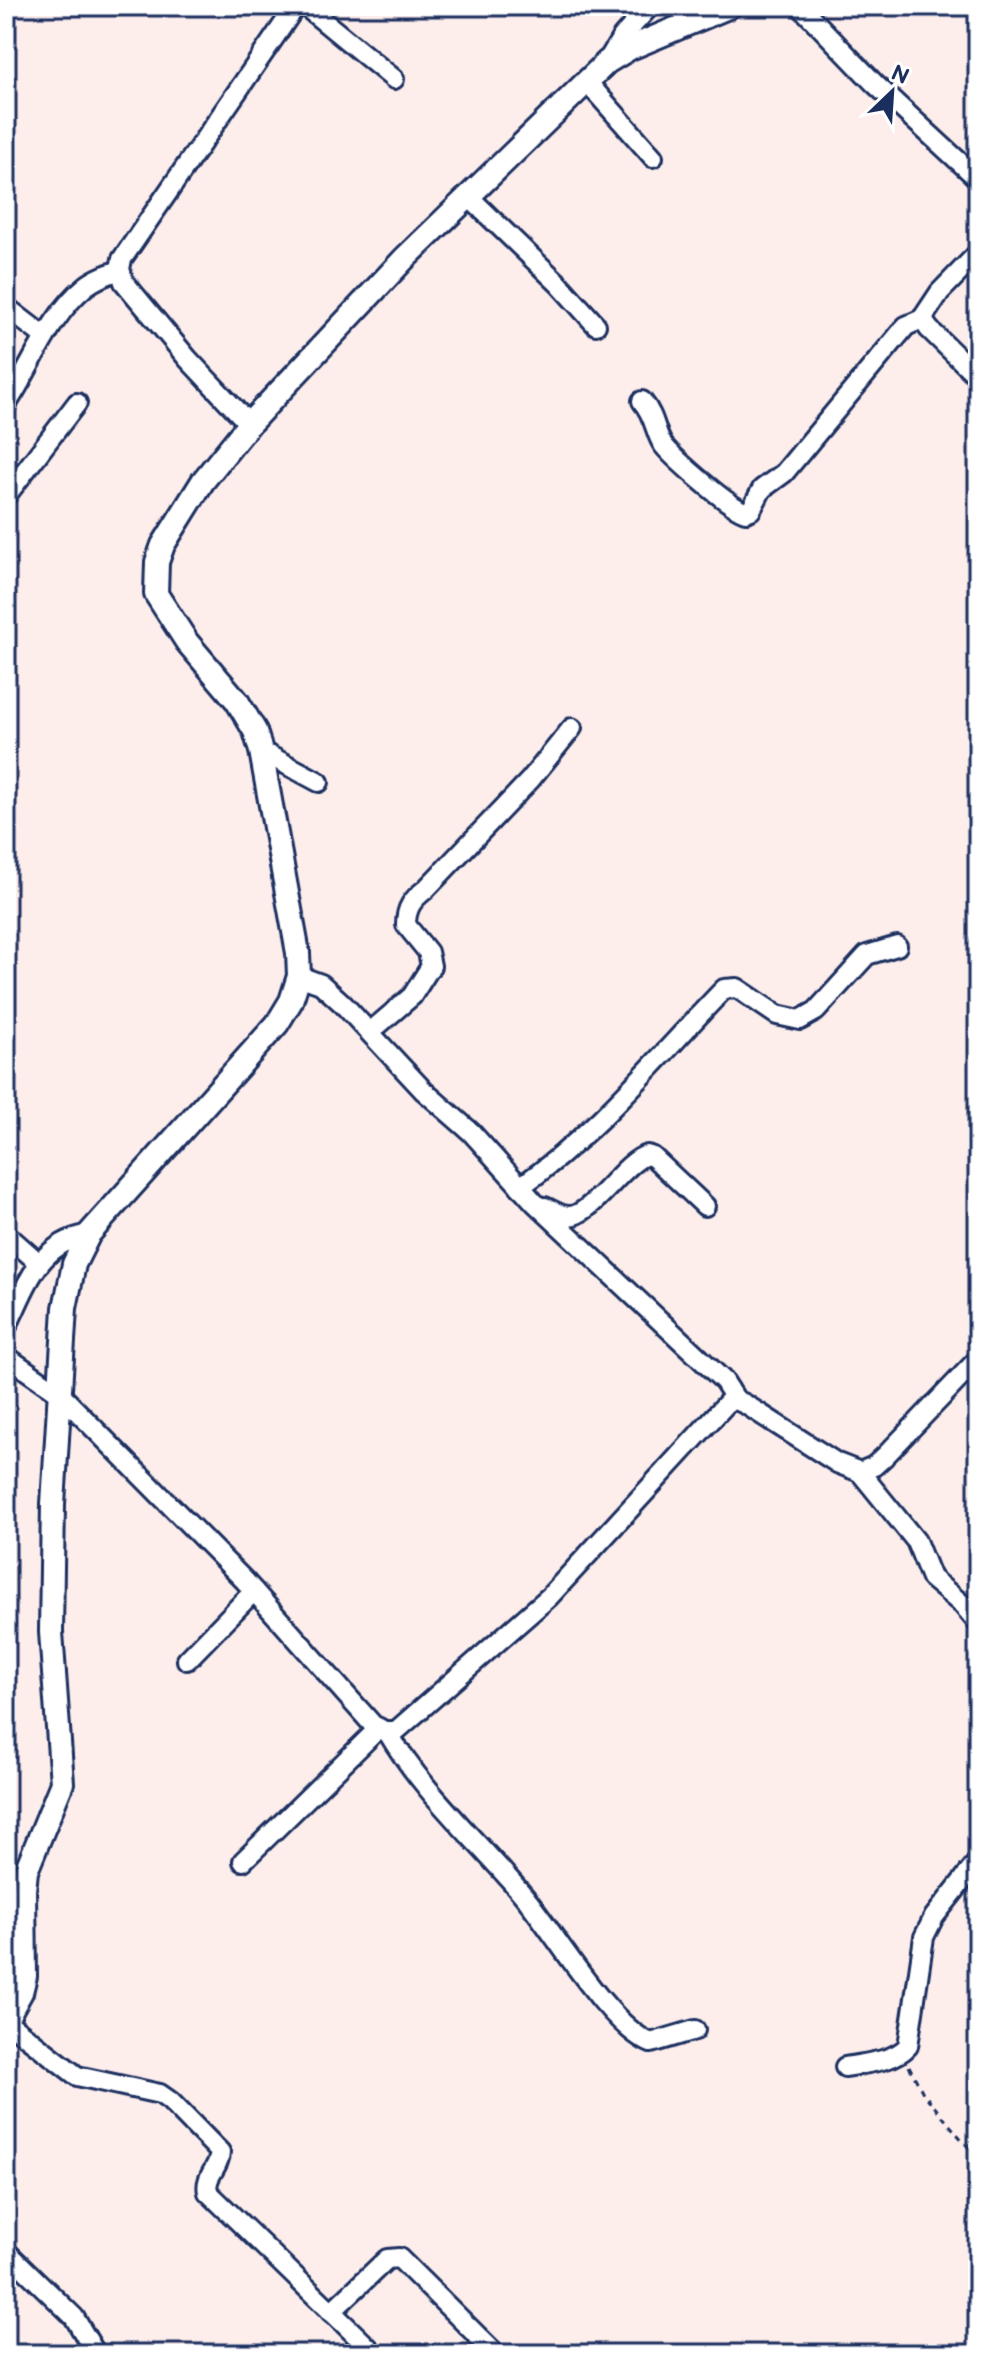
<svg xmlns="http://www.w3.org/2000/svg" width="984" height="2360" font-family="'Balsamiq Sans',sans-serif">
  <rect width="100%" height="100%" fill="#fdeeec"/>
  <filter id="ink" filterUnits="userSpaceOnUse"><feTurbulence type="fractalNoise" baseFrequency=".0125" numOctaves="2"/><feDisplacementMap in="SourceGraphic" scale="16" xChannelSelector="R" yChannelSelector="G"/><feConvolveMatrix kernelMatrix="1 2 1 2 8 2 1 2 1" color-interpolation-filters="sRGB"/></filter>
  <g filter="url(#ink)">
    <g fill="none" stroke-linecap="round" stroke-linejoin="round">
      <g stroke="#1b2f5e" stroke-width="24">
        <g id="minor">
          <polyline points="305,6 394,79"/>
          <polyline points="800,6 875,84 978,179"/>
          <polyline points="607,62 622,37 650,6"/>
          <polyline points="587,82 653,157"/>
          <polyline points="469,197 558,283 596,325"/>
          <polyline points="978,253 940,292 922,319 929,329 978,377"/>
          <polyline points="6,307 45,337"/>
          <path d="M642,401C656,417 655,435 664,446C674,458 733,511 746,512L751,510L762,489L784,473L906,326L922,319"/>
          <path d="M6,405C32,367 49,316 86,286C96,278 108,274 120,270"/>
          <polyline points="249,424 188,359 124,282 120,269 122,259 296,6"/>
          <polyline points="6,496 77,403"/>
          <polyline points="261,751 319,782"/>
          <polyline points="299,976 321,984 343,1004 424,1091 471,1132 535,1203 724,1381 736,1400"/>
          <path d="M370,1032L412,996L431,966L428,952L406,925C406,907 413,899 426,889L530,780L572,728"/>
          <path d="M520,1187C598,1132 658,1057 724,989L737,988L777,1015L800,1020L816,1011L867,955L897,946"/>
          <path d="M545,1207C552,1210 561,1216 569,1216C592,1216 624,1161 647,1155L653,1157L705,1206"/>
          <polyline points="6,1234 39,1263"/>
          <path d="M6,1328C27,1286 37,1244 89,1234"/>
          <polyline points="6,1356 60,1394 245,1581 373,1725 384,1731 396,1731 549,1597 728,1402 736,1400 745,1404 837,1463 860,1472 874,1466 885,1456 978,1359"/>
          <polyline points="860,1472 916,1541 931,1578 963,1605 978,1623"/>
          <polyline points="187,1660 254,1591"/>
          <path d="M387,1731C423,1793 478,1841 524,1896C554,1932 610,2027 651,2043L695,2030"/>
          <polyline points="243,1861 379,1728"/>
          <path d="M6,2021L77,2076L160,2094L170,2101L220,2152C220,2167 204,2176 208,2192L375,2354"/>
          <path d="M845,2067C865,2063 894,2062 908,2046L924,1937L934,1917L978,1861"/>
          <polyline points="6,2251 74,2317 96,2354"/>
          <polyline points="331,2312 387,2259 399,2258 496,2354"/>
        </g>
      </g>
      <g stroke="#1b2f5e" stroke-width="28">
        <polyline id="tertiary" points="6,2019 21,1992 25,1976 24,1890 26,1871 62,1783 51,1632 53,1504 65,1308 74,1264 89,1234 277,1024 291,1001 299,976 298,953 261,751 255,731 237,701 187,642 156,594 157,562 163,545 203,481 249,424 404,259 607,62 630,48 730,6"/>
      </g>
      <polyline stroke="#1b2f5e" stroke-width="3" stroke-dasharray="6 6" stroke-linecap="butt" points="909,2066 923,2093 978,2159"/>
      <use href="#minor" stroke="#fff" stroke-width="18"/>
      <use href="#tertiary" stroke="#fff" stroke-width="22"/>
    </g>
  </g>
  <rect width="984" height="2360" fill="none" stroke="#fff" stroke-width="32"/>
  <rect x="16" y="16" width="952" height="2328" fill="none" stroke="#1b2f5e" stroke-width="3" filter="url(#ink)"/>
  <g transform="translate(892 92) rotate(25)" stroke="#ffffff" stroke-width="6" paint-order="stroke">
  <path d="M0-6L14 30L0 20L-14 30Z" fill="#1b2f5e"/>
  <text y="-12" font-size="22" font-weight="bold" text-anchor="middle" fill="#1b2f5e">N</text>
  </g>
</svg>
